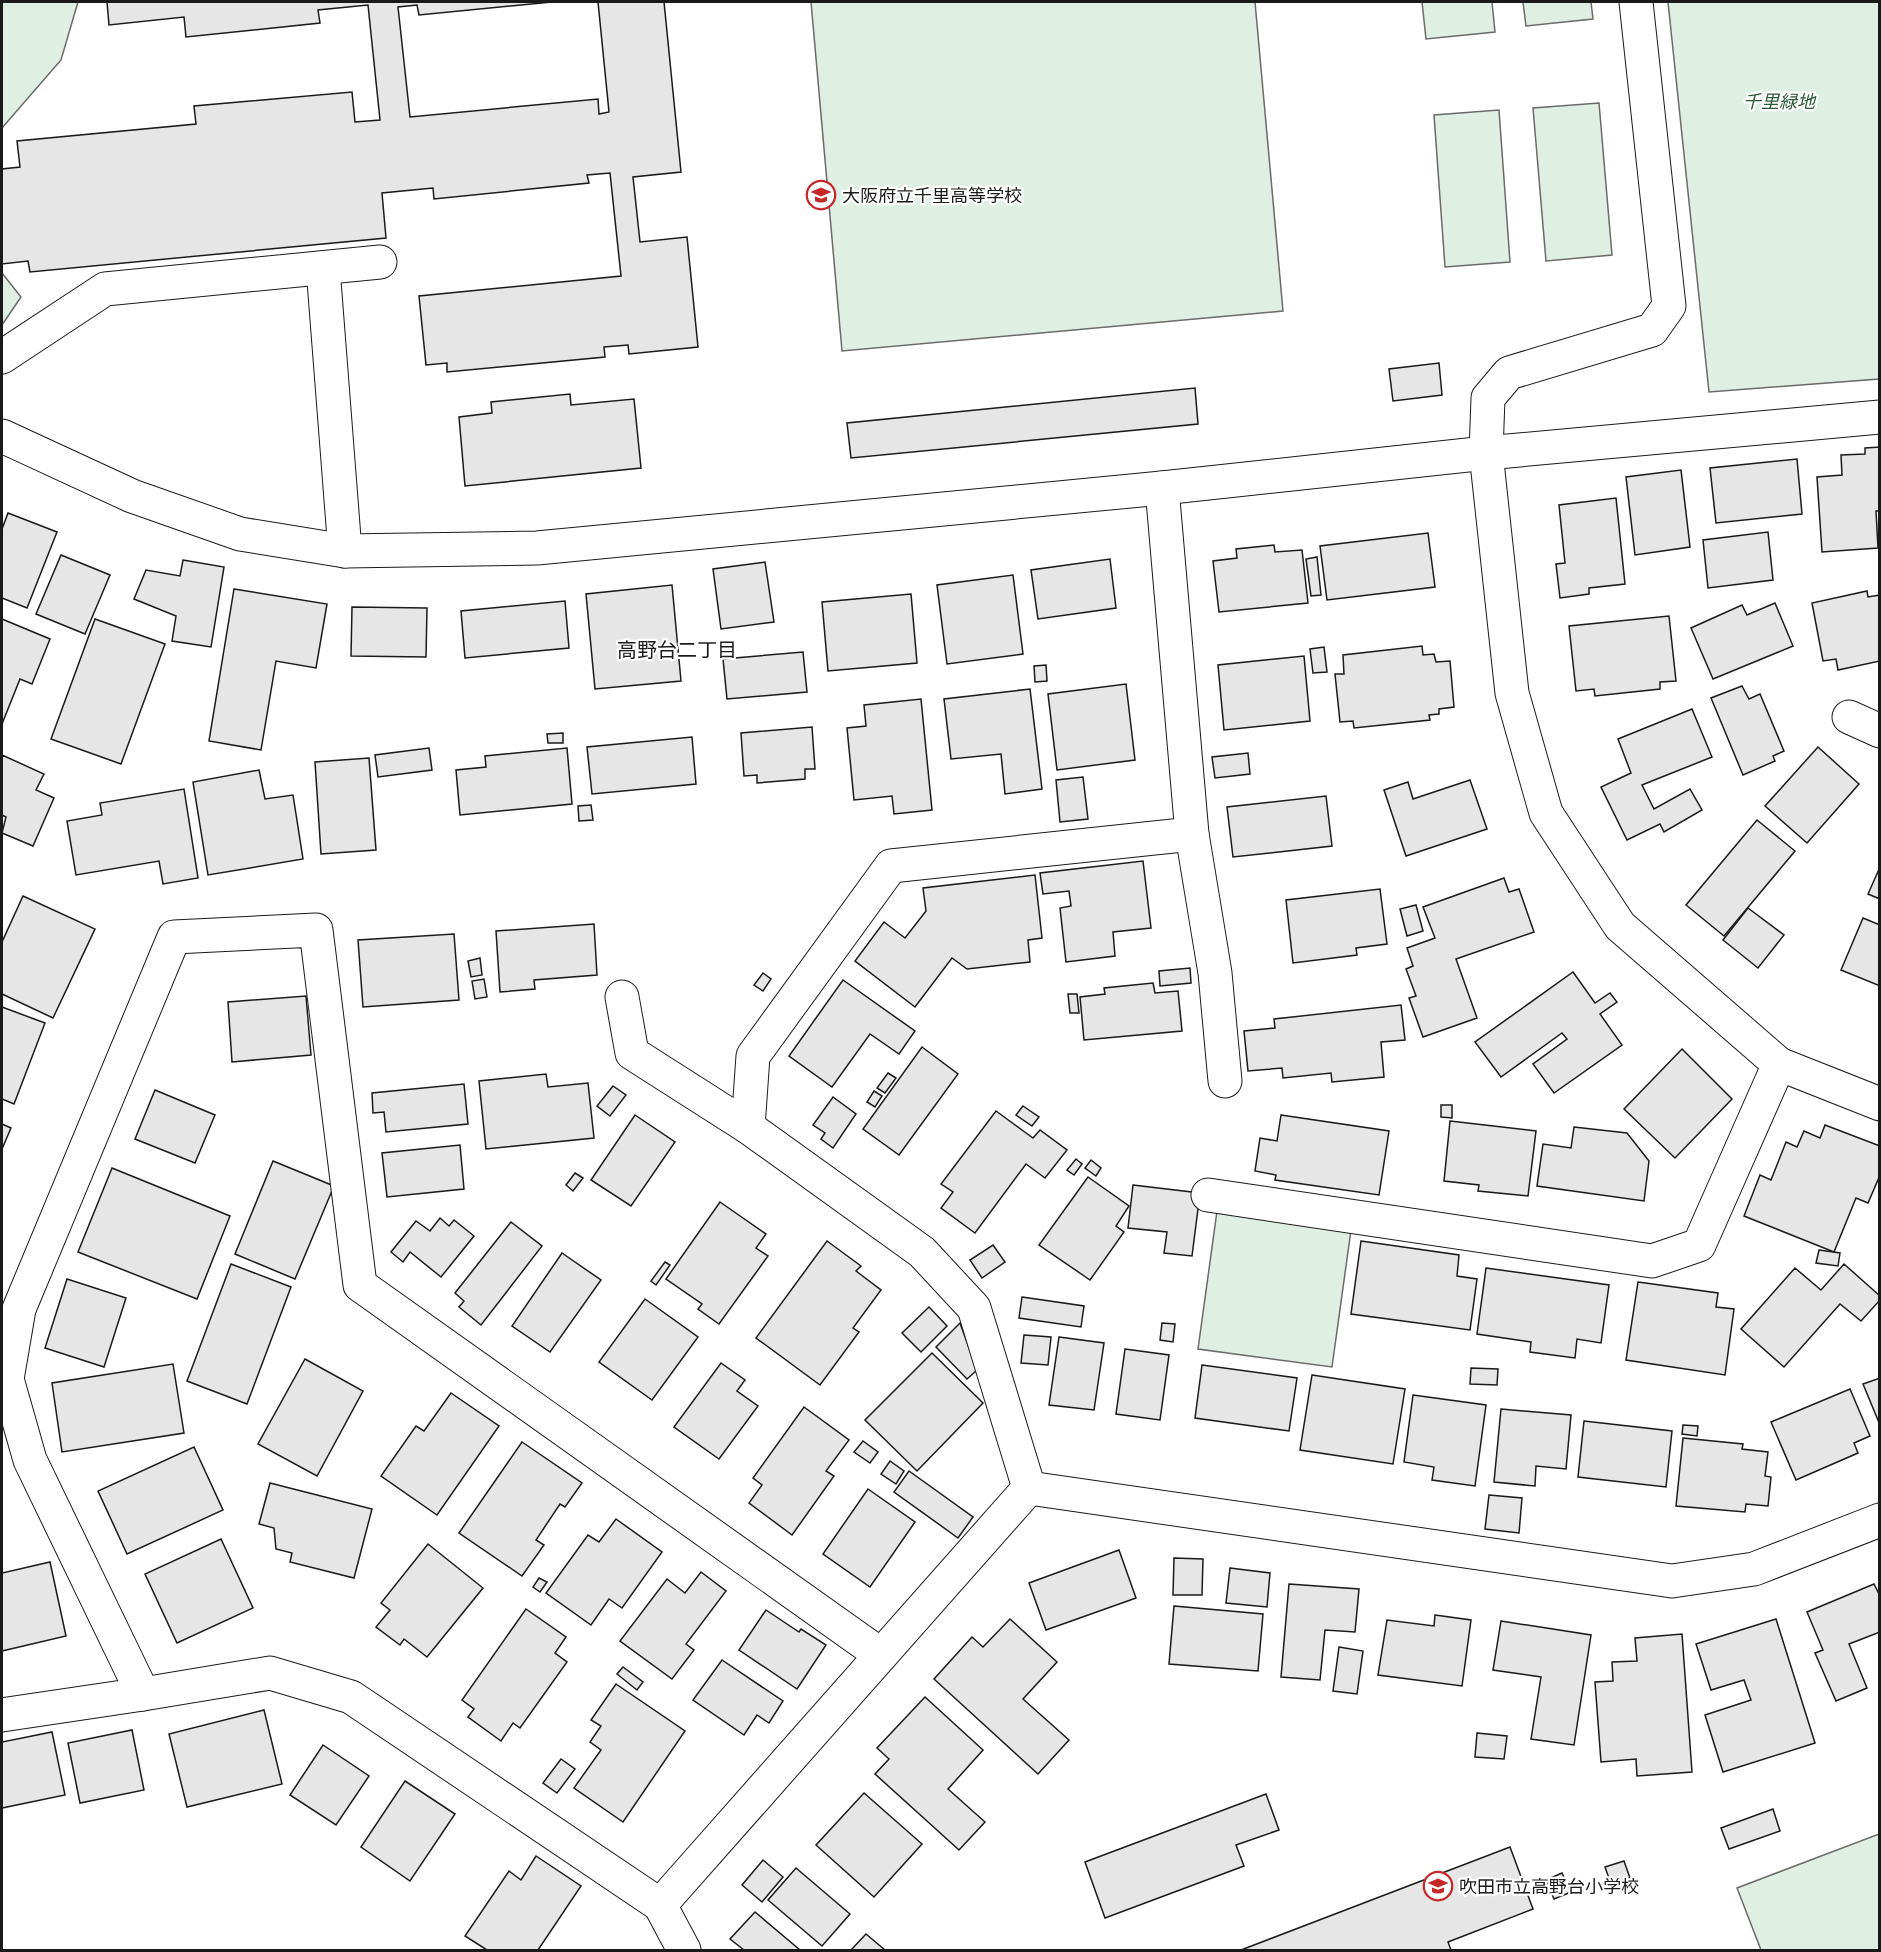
<svg xmlns="http://www.w3.org/2000/svg" width="1881" height="1952" font-family="'Noto Serif','Noto Sans JP',serif">
  <rect width="100%" height="100%" fill="#fff"/>
  <g fill="#e0efe3" stroke="#6a6a6a" stroke-width="1.5">
    <polygon points="2,2 78,2 61,60 2,128"/>
    <polygon points="811,2 1255,2 1283,311 842,351"/>
    <polygon points="1422,2 1492,2 1495,32 1426,39"/>
    <polygon points="1523,2 1591,2 1593,19 1526,26"/>
    <polygon points="1668,2 1879,2 1879,379 1709,392"/>
    <polygon points="1599,103 1612,255 1546,261 1533,108"/>
    <polygon points="1499,110 1510,262 1445,267 1434,115"/>
    <polygon points="2,273 21,297 2,325"/>
    <polygon points="1217,1211 1351,1230 1332,1367 1198,1349"/>
    <polygon points="1879,1834 1879,1950 1761,1950 1737,1888"/>
  </g>
  <g fill="#e6e6e6" stroke="#1a1a1a" stroke-width="1.5">
    <polygon points="107,2 552,2 419,15 417,5 398,7 410,117 598,99 599,114 609,112 598,2 664,2 681,172 633,177 640,242 687,237 698,347 629,354 628,345 604,347 605,357 447,372 447,363 426,365 419,296 621,276 610,173 587,175 589,183 434,199 433,188 382,193 386,238 30,272 28,261 2,264 2,169 20,167 17,141 196,124 194,106 352,92 355,122 380,120 368,5 318,10 320,23 186,37 184,17 109,25"/>
    <polygon points="1439,363 1442,395 1393,401 1389,369"/>
    <polygon points="1195,388 1198,424 851,458 847,423"/>
    <polygon points="570,394 571,405 634,399 641,468 465,486 459,417 492,413 491,402"/>
    <polygon points="1880,447 1880,511 1876,511 1878,548 1822,552 1817,477 1842,475 1841,455 1865,454 1865,448"/>
    <polygon points="1797,459 1802,514 1716,523 1710,468"/>
    <polygon points="1681,470 1690,547 1635,555 1626,477"/>
    <polygon points="1616,498 1625,584 1589,588 1589,594 1560,598 1556,564 1565,563 1559,505"/>
    <polygon points="8,513 57,532 27,608 2,598 2,529"/>
    <polygon points="1768,532 1773,580 1708,588 1703,540"/>
    <polygon points="1428,533 1435,587 1327,600 1320,546"/>
    <polygon points="1274,545 1275,552 1302,550 1308,603 1219,612 1213,561 1237,558 1236,549"/>
    <polygon points="61,555 110,575 85,634 36,614"/>
    <polygon points="1317,557 1321,595 1311,596 1306,559"/>
    <polygon points="1110,559 1116,608 1038,619 1031,570"/>
    <polygon points="183,560 224,567 211,647 172,641 176,616 134,599 146,570 180,576"/>
    <polygon points="765,562 774,622 721,629 713,569"/>
    <polygon points="1013,575 1023,654 947,664 937,585"/>
    <polygon points="672,585 681,681 595,689 586,594"/>
    <polygon points="234,589 327,604 316,668 276,661 261,750 209,741"/>
    <polygon points="1867,591 1868,597 1880,595 1880,661 1838,670 1836,659 1823,661 1812,603"/>
    <polygon points="911,594 917,663 828,671 822,602"/>
    <polygon points="565,601 569,648 465,658 461,611"/>
    <polygon points="1775,603 1793,646 1713,679 1691,628 1742,605 1747,615"/>
    <polygon points="352,607 427,608 426,657 351,656"/>
    <polygon points="1669,616 1676,681 1660,682 1660,689 1595,696 1594,689 1576,691 1569,626"/>
    <polygon points="2,619 50,639 32,684 20,679 2,724"/>
    <polygon points="95,619 165,644 121,764 51,739"/>
    <polygon points="1422,646 1423,655 1434,654 1436,662 1450,661 1454,707 1439,709 1439,714 1429,715 1430,720 1354,728 1353,721 1340,722 1335,674 1344,674 1343,655"/>
    <polygon points="1324,647 1327,672 1313,673 1310,649"/>
    <polygon points="803,652 807,692 727,699 723,659"/>
    <polygon points="1304,656 1310,721 1224,730 1218,665"/>
    <polygon points="1046,665 1047,681 1035,682 1034,666"/>
    <polygon points="1126,684 1135,760 1057,770 1048,694"/>
    <polygon points="1742,686 1749,699 1760,694 1784,751 1773,756 1775,761 1743,775 1711,698"/>
    <polygon points="1030,689 1042,789 1005,794 1001,754 951,759 944,699"/>
    <polygon points="921,699 932,810 894,814 892,796 854,800 847,728 866,726 864,705"/>
    <polygon points="1692,709 1712,757 1642,785 1654,809 1690,789 1702,810 1664,832 1660,824 1627,840 1601,787 1631,773 1618,739"/>
    <polygon points="812,727 815,769 805,769 805,779 757,783 757,775 744,776 741,733"/>
    <polygon points="563,733 563,743 548,743 547,734"/>
    <polygon points="692,737 696,784 592,794 587,747"/>
    <polygon points="1818,747 1859,784 1807,843 1765,806"/>
    <polygon points="429,748 432,770 378,777 375,755"/>
    <polygon points="567,748 572,804 460,815 456,770 486,767 485,756"/>
    <polygon points="1248,753 1250,774 1215,778 1212,757"/>
    <polygon points="2,755 44,774 36,790 54,798 33,846 2,833 6,817 2,815"/>
    <polygon points="369,758 376,850 321,854 315,762"/>
    <polygon points="259,770 265,799 293,795 303,859 208,875 193,782"/>
    <polygon points="1083,777 1088,819 1060,822 1056,780"/>
    <polygon points="1470,780 1487,829 1406,856 1384,790 1408,782 1413,799"/>
    <polygon points="184,789 198,878 163,884 159,861 76,875 67,821 102,815 100,803"/>
    <polygon points="1326,796 1332,846 1233,857 1227,807"/>
    <polygon points="591,805 593,820 579,821 578,806"/>
    <polygon points="1757,820 1795,851 1724,936 1686,905"/>
    <polygon points="1143,861 1151,928 1113,932 1115,956 1066,962 1060,908 1071,906 1069,891 1043,894 1040,873"/>
    <polygon points="1880,867 1880,899 1868,894"/>
    <polygon points="1035,875 1042,938 1028,940 1030,962 967,969 952,958 915,1007 855,961 884,922 905,938 926,911 923,888"/>
    <polygon points="1504,878 1509,892 1519,889 1534,932 1456,959 1477,1018 1423,1037 1409,998 1416,996 1406,969 1413,966 1407,948 1435,938 1423,907"/>
    <polygon points="1380,889 1387,944 1356,948 1357,955 1293,963 1286,900"/>
    <polygon points="23,896 95,929 53,1018 2,994 2,942"/>
    <polygon points="1416,905 1423,931 1407,936 1400,909"/>
    <polygon points="1748,908 1784,935 1758,968 1723,940"/>
    <polygon points="1863,918 1880,925 1880,986 1841,970"/>
    <polygon points="594,924 597,975 534,980 535,989 500,992 496,931"/>
    <polygon points="454,934 459,1000 363,1007 358,940"/>
    <polygon points="480,958 482,975 471,977 468,961"/>
    <polygon points="1190,968 1191,983 1160,986 1159,971"/>
    <polygon points="1573,972 1595,1003 1610,993 1617,1002 1600,1014 1622,1045 1554,1093 1533,1064 1567,1039 1562,1033 1501,1077 1475,1042"/>
    <polygon points="763,973 771,979 763,991 754,985"/>
    <polygon points="484,979 487,997 475,999 472,981"/>
    <polygon points="843,980 915,1031 899,1054 870,1034 832,1087 789,1056"/>
    <polygon points="1153,983 1155,993 1178,991 1182,1031 1084,1040 1080,997 1105,994 1104,988"/>
    <polygon points="1068,994 1077,994 1079,1013 1070,1013"/>
    <polygon points="306,996 311,1055 232,1062 228,1002"/>
    <polygon points="1401,1005 1405,1040 1381,1042 1384,1077 1332,1082 1331,1073 1283,1078 1282,1068 1248,1071 1244,1031 1275,1028 1274,1019"/>
    <polygon points="2,1007 45,1023 14,1104 2,1099"/>
    <polygon points="922,1047 958,1074 899,1155 863,1129"/>
    <polygon points="1682,1049 1732,1099 1675,1158 1624,1109"/>
    <polygon points="888,1073 896,1078 885,1093 877,1088"/>
    <polygon points="546,1074 548,1087 588,1083 594,1138 486,1149 479,1081"/>
    <polygon points="464,1084 468,1124 386,1132 384,1112 373,1113 372,1093"/>
    <polygon points="613,1086 626,1095 610,1116 597,1106"/>
    <polygon points="155,1090 215,1115 195,1163 135,1139"/>
    <polygon points="874,1091 882,1096 875,1107 867,1102"/>
    <polygon points="833,1097 856,1114 833,1148 821,1139 825,1133 813,1125"/>
    <polygon points="1441,1105 1452,1105 1452,1118 1441,1117"/>
    <polygon points="1023,1106 1039,1117 1032,1126 1016,1115"/>
    <polygon points="996,1111 1033,1138 1040,1130 1067,1150 1045,1178 1026,1164 975,1233 941,1208 953,1192 941,1184"/>
    <polygon points="635,1115 675,1142 631,1206 591,1180"/>
    <polygon points="1281,1115 1389,1131 1379,1195 1275,1180 1276,1175 1255,1171 1260,1138 1277,1141"/>
    <polygon points="1450,1121 1536,1131 1528,1196 1478,1191 1479,1185 1444,1181"/>
    <polygon points="2,1124 11,1128 2,1149"/>
    <polygon points="1825,1125 1880,1146 1880,1175 1868,1203 1856,1198 1834,1252 1744,1216 1760,1175 1771,1180 1786,1142 1797,1147 1804,1131 1820,1138"/>
    <polygon points="1574,1127 1627,1133 1649,1161 1644,1201 1537,1186 1543,1144 1571,1148"/>
    <polygon points="460,1145 464,1189 387,1197 382,1153"/>
    <polygon points="1076,1159 1082,1164 1074,1175 1067,1170"/>
    <polygon points="1091,1160 1101,1168 1096,1176 1085,1168"/>
    <polygon points="273,1161 334,1186 295,1279 235,1254"/>
    <polygon points="112,1168 230,1216 197,1299 78,1252"/>
    <polygon points="575,1173 583,1178 573,1191 566,1185"/>
    <polygon points="1088,1177 1129,1206 1116,1226 1124,1232 1090,1280 1039,1245"/>
    <polygon points="1133,1185 1200,1193 1192,1256 1164,1253 1167,1232 1128,1228"/>
    <polygon points="720,1202 766,1234 756,1248 768,1256 719,1324 698,1309 702,1304 666,1279"/>
    <polygon points="440,1218 449,1226 454,1220 474,1236 441,1277 410,1252 403,1262 391,1252 416,1221 430,1231"/>
    <polygon points="511,1222 542,1246 481,1325 459,1307 464,1301 455,1293"/>
    <polygon points="827,1241 861,1266 856,1271 881,1290 853,1328 859,1332 820,1385 756,1338"/>
    <polygon points="1361,1241 1459,1255 1457,1276 1477,1279 1470,1330 1351,1314"/>
    <polygon points="993,1245 1005,1262 982,1278 970,1260"/>
    <polygon points="1819,1250 1840,1253 1838,1266 1816,1263"/>
    <polygon points="562,1253 601,1280 550,1352 512,1326"/>
    <polygon points="665,1262 670,1265 656,1285 651,1281"/>
    <polygon points="231,1264 291,1287 247,1404 187,1381"/>
    <polygon points="1844,1264 1880,1296 1880,1300 1861,1321 1840,1304 1784,1367 1741,1329 1795,1268 1821,1290"/>
    <polygon points="1486,1268 1609,1285 1601,1343 1577,1339 1575,1358 1530,1352 1531,1342 1477,1334"/>
    <polygon points="67,1279 126,1298 104,1367 45,1348"/>
    <polygon points="1638,1282 1718,1293 1716,1307 1734,1309 1725,1375 1626,1360"/>
    <polygon points="1022,1297 1084,1306 1081,1327 1019,1318"/>
    <polygon points="645,1299 698,1337 652,1400 599,1362"/>
    <polygon points="929,1307 947,1326 921,1352 902,1333"/>
    <polygon points="960,1323 977,1370 967,1379 936,1347"/>
    <polygon points="1162,1323 1175,1324 1173,1342 1160,1340"/>
    <polygon points="1024,1335 1051,1337 1048,1365 1021,1363"/>
    <polygon points="1059,1337 1104,1343 1094,1410 1049,1405"/>
    <polygon points="1125,1349 1169,1355 1160,1420 1116,1414"/>
    <polygon points="932,1353 983,1403 917,1471 865,1420"/>
    <polygon points="305,1359 363,1391 317,1476 258,1444"/>
    <polygon points="721,1363 745,1380 737,1391 758,1406 719,1459 674,1427"/>
    <polygon points="173,1364 184,1433 62,1452 52,1383"/>
    <polygon points="1202,1365 1297,1378 1289,1431 1195,1418"/>
    <polygon points="1471,1368 1498,1369 1497,1385 1470,1384"/>
    <polygon points="1312,1375 1405,1389 1393,1464 1300,1450"/>
    <polygon points="1880,1378 1880,1425 1863,1384"/>
    <polygon points="1850,1389 1870,1436 1854,1443 1858,1453 1796,1480 1771,1422"/>
    <polygon points="451,1393 499,1426 437,1515 381,1476 416,1426 424,1431"/>
    <polygon points="1413,1395 1486,1405 1475,1486 1432,1480 1434,1467 1404,1462"/>
    <polygon points="804,1407 849,1440 826,1471 834,1476 792,1535 749,1503 762,1485 753,1478"/>
    <polygon points="1501,1409 1571,1415 1566,1469 1536,1466 1535,1486 1494,1482"/>
    <polygon points="1584,1421 1672,1431 1666,1487 1578,1477"/>
    <polygon points="1683,1425 1698,1426 1697,1436 1682,1434"/>
    <polygon points="1683,1438 1743,1444 1742,1449 1768,1452 1765,1476 1771,1477 1768,1506 1746,1504 1745,1512 1676,1506"/>
    <polygon points="863,1441 878,1452 870,1463 854,1452"/>
    <polygon points="522,1442 582,1483 565,1507 560,1504 536,1540 544,1545 522,1576 459,1533"/>
    <polygon points="194,1447 223,1510 127,1554 98,1491"/>
    <polygon points="890,1461 904,1471 896,1484 881,1474"/>
    <polygon points="909,1471 973,1517 958,1538 894,1492"/>
    <polygon points="270,1483 372,1509 354,1578 290,1562 292,1553 276,1549 274,1528 259,1524"/>
    <polygon points="868,1489 915,1522 870,1587 823,1554"/>
    <polygon points="1489,1495 1522,1498 1519,1533 1485,1529"/>
    <polygon points="616,1519 662,1552 622,1608 609,1599 591,1625 546,1593 588,1535 599,1542"/>
    <polygon points="221,1539 253,1608 177,1643 145,1574"/>
    <polygon points="428,1544 483,1588 427,1657 404,1639 400,1645 376,1627 390,1610 381,1603"/>
    <polygon points="1119,1550 1136,1598 1046,1630 1029,1583"/>
    <polygon points="1174,1558 1203,1559 1202,1595 1173,1595"/>
    <polygon points="50,1562 66,1636 2,1651 2,1573"/>
    <polygon points="1230,1568 1270,1573 1267,1607 1226,1603"/>
    <polygon points="701,1572 726,1591 686,1644 694,1650 672,1679 620,1641 667,1579 685,1593"/>
    <polygon points="539,1578 547,1582 540,1592 533,1587"/>
    <polygon points="1289,1584 1359,1589 1355,1632 1325,1630 1320,1680 1281,1677"/>
    <polygon points="1874,1584 1880,1596 1880,1632 1849,1644 1867,1688 1836,1701 1815,1653 1823,1650 1807,1612"/>
    <polygon points="1174,1606 1263,1614 1258,1671 1169,1664"/>
    <polygon points="526,1609 566,1637 555,1653 567,1662 520,1728 513,1723 501,1741 468,1717 474,1709 462,1700"/>
    <polygon points="766,1610 799,1632 801,1629 826,1645 797,1689 739,1650"/>
    <polygon points="1435,1615 1471,1620 1462,1686 1378,1675 1387,1620 1434,1626"/>
    <polygon points="1010,1619 1057,1662 1023,1699 1069,1740 1038,1774 934,1679 972,1637 983,1647"/>
    <polygon points="1776,1619 1815,1743 1723,1772 1705,1715 1751,1700 1744,1680 1711,1690 1696,1644"/>
    <polygon points="1501,1621 1591,1635 1574,1745 1531,1739 1541,1677 1493,1670"/>
    <polygon points="1682,1634 1692,1772 1637,1776 1636,1759 1601,1762 1595,1682 1613,1681 1612,1662 1637,1661 1635,1638"/>
    <polygon points="1339,1647 1363,1651 1357,1694 1333,1691"/>
    <polygon points="722,1660 783,1701 769,1723 757,1715 744,1735 693,1700"/>
    <polygon points="623,1667 643,1682 637,1690 617,1674"/>
    <polygon points="616,1684 685,1731 623,1822 574,1788 601,1750 590,1742 601,1726 591,1720"/>
    <polygon points="925,1697 983,1750 948,1789 985,1822 959,1850 875,1774 889,1759 877,1748"/>
    <polygon points="264,1710 282,1784 187,1807 169,1734"/>
    <polygon points="132,1730 144,1790 80,1803 68,1743"/>
    <polygon points="52,1732 65,1795 2,1808 2,1742"/>
    <polygon points="1477,1733 1507,1736 1504,1759 1475,1757"/>
    <polygon points="323,1745 369,1776 336,1825 290,1795"/>
    <polygon points="561,1759 575,1769 557,1793 543,1783"/>
    <polygon points="405,1781 455,1814 410,1881 361,1847"/>
    <polygon points="864,1793 922,1844 874,1897 816,1845"/>
    <polygon points="1266,1794 1279,1830 1236,1845 1244,1866 1105,1918 1085,1862"/>
    <polygon points="1773,1809 1780,1831 1729,1849 1721,1828"/>
    <polygon points="1510,1847 1533,1909 1448,1942 1451,1950 1241,1950"/>
    <polygon points="536,1856 581,1886 538,1950 487,1950 465,1936 509,1871 521,1880"/>
    <polygon points="763,1860 783,1877 762,1902 742,1885"/>
    <polygon points="1624,1861 1630,1878 1611,1884 1605,1867"/>
    <polygon points="796,1868 850,1914 822,1946 768,1900"/>
    <polygon points="1562,1873 1571,1892 1554,1899 1546,1880"/>
    <polygon points="755,1912 800,1950 744,1950 730,1939"/>
    <polygon points="866,1934 885,1950 851,1950"/>
  </g>
  <g fill="none" stroke-linecap="round" stroke-linejoin="round">
    <g stroke="#1a1a1a" stroke-width="35">
      <g id="minor">
        <polyline points="1636,2 1669,306 1652,330 1509,373 1488,398 1486,453 1512,693 1546,813 1620,926 1779,1064 1880,1104"/>
        <polyline points="323,268 345,551"/>
        <polyline points="2,357 105,289 380,262"/>
        <polyline points="2,436 132,496 240,534 345,551 537,548 1162,488 1486,453 1880,417"/>
        <polyline points="1162,488 1192,834 1215,973 1225,1081"/>
        <polyline points="1849,717 1880,731"/>
        <polyline points="622,997 632,1053 748,1127 922,1252 974,1308 1029,1488"/>
        <polyline points="748,1127 753,1056 891,866 1192,834"/>
        <polyline points="1208,1195 1652,1261 1699,1245 1779,1064"/>
        <polyline points="1029,1488 1672,1581 1754,1569 1880,1520"/>
        <polyline points="143,1694 30,1460 7,1379 19,1309 174,937 316,930 360,1285 881,1655"/>
        <polyline points="2,1715 143,1694 270,1673 351,1697 660,1905 684,1950"/>
        <polyline points="660,1905 1029,1488"/>
      </g>
    </g>
    <use href="#minor" stroke="#fff" stroke-width="33"/>
  </g>
  <defs>
    <g id="school-ring" transform="scale(1.5)"><circle r="9.5" fill="#fff" stroke="#c62828" stroke-width="1.5"/><path d="M0-5L7-2L0 1L-7-2ZM-4 1L0 2.5L4 1V4Q0 6-4 4Z" fill="#c62828"/></g>
  </defs>
  <g fill-rule="evenodd">
    <use href="#school-ring" x="821" y="195"/>
    <use href="#school-ring" x="1438" y="1886"/>
  </g>
  <g text-anchor="middle" dominant-baseline="central" stroke-width="4.5" stroke-linejoin="round" paint-order="stroke">
    <g font-size="18" font-style="italic" fill="#2b5a34" stroke="#fff">
      <text x="1779" y="101">千里緑地</text>
    </g>
    <g font-size="18" fill="#1a1a1a" stroke="#fff" text-anchor="start">
      <text x="842" y="195">大阪府立千里高等学校</text>
      <text x="1459" y="1886">吹田市立高野台小学校</text>
    </g>
    <g font-size="20" fill="#1a1a1a" stroke="#fff">
      <text x="677" y="649">高野台二丁目</text>
    </g>
  </g>
  <rect width="1881" height="1952" fill="none" stroke="#1a1a1a" stroke-width="6"/>
</svg>
